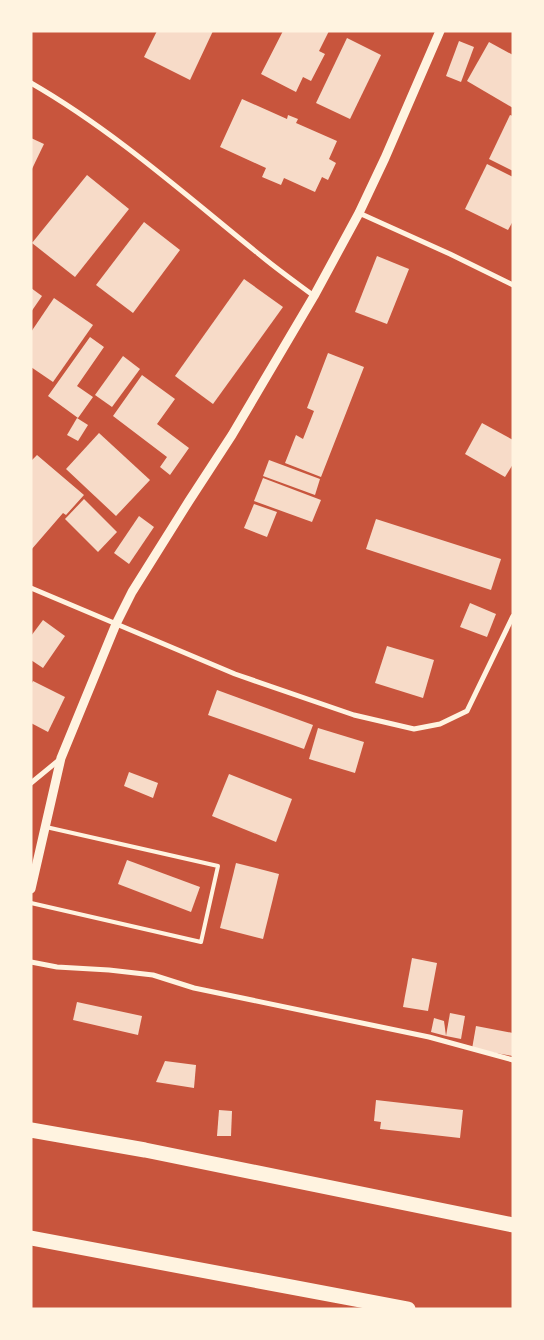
<svg xmlns="http://www.w3.org/2000/svg" width="544" height="1340" font-family="'IBM Plex Sans',sans-serif">
  <rect width="100%" height="100%" fill="#c8553d"/>
  <g fill="#f7dbc8">
    <polygon points="157,31 213,31 190,80 144,57"/>
    <polygon points="283,31 329,31 319,51 325,54 311,81 303,77 296,92 261,74"/>
    <polygon points="347,38 381,55 350,119 316,103"/>
    <polygon points="459,41 474,47 461,82 446,76"/>
    <polygon points="489,42 513,55 513,108 467,81"/>
    <polygon points="242,99 287,119 288,115 298,119 296,123 337,141 329,159 336,163 328,180 322,177 315,192 284,178 281,185 262,177 266,168 220,147"/>
    <polygon points="510,115 513,116 513,171 489,159"/>
    <polygon points="31,138 44,144 31,171"/>
    <polygon points="487,164 513,177 513,221 508,230 465,209"/>
    <polygon points="87,175 129,209 75,277 32,243"/>
    <polygon points="144,222 180,250 133,313 96,285"/>
    <polygon points="377,256 409,269 387,324 355,312"/>
    <polygon points="244,279 283,307 213,404 175,376"/>
    <polygon points="31,288 42,296 31,312"/>
    <polygon points="54,298 93,325 53,382 31,367 31,332"/>
    <polygon points="90,337 104,347 77,386 93,397 78,418 48,396"/>
    <polygon points="328,353 364,367 321,477 285,463 296,435 303,439 314,411 307,408"/>
    <polygon points="123,356 140,369 112,407 95,395"/>
    <polygon points="142,375 175,399 157,424 189,448 170,475 160,467 167,457 113,416"/>
    <polygon points="77,418 88,425 78,441 67,435"/>
    <polygon points="482,423 513,440 513,464 505,477 465,454"/>
    <polygon points="99,433 150,480 116,516 66,469"/>
    <polygon points="37,455 84,495 66,515 63,513 31,550 31,461"/>
    <polygon points="269,460 320,479 315,495 263,476"/>
    <polygon points="263,478 321,500 312,522 254,501"/>
    <polygon points="84,499 117,532 98,552 65,519"/>
    <polygon points="254,504 277,512 267,537 244,528"/>
    <polygon points="139,516 154,527 129,564 114,553"/>
    <polygon points="376,519 501,559 491,590 366,549"/>
    <polygon points="470,603 496,614 487,637 460,627"/>
    <polygon points="43,620 65,636 43,668 31,660 31,636"/>
    <polygon points="387,646 434,660 423,698 375,683"/>
    <polygon points="33,681 65,697 48,732 31,723 31,685"/>
    <polygon points="217,690 313,725 304,749 208,715"/>
    <polygon points="318,728 364,742 355,773 309,759"/>
    <polygon points="129,772 158,783 153,798 124,786"/>
    <polygon points="229,774 292,799 276,842 212,816"/>
    <polygon points="127,860 200,887 191,912 118,884"/>
    <polygon points="236,863 279,874 263,939 220,928"/>
    <polygon points="412,958 437,963 428,1011 403,1007"/>
    <polygon points="77,1002 142,1016 138,1035 73,1020"/>
    <polygon points="450,1013 465,1016 461,1039 446,1036"/>
    <polygon points="434,1018 444,1021 446,1036 431,1032"/>
    <polygon points="476,1026 513,1033 513,1056 472,1049"/>
    <polygon points="165,1061 196,1065 194,1088 156,1082"/>
    <polygon points="376,1100 463,1110 460,1138 380,1129 381,1122 374,1121"/>
    <polygon points="219,1110 232,1111 231,1136 217,1136"/>
  </g>
  <g fill="none" stroke-linecap="round" stroke-linejoin="round">
    <polyline stroke="#fff3e0" stroke-width="4" points="31,903 201,942 218,866 46,827"/>
    <g stroke="#fff3e0" stroke-width="5">
      <path d="M31,83C116,132 189,198 265,259C281,272 298,284 314,296"/>
      <polyline points="359,213 450,254 513,285"/>
      <polyline points="31,588 235,674 354,715 414,729 440,724 467,711 513,616"/>
      <polyline points="31,783 59,760"/>
      <polyline points="31,962 57,967 109,970 153,975 194,988 429,1037 513,1060"/>
    </g>
    <polyline stroke="#fff3e0" stroke-width="9" points="31,889 61,758 116,624 132,592 189,501 232,435 314,296 359,213 385,158 440,31"/>
    <g stroke="#fff3e0" stroke-width="15">
      <polyline points="31,1130 145,1150 513,1225"/>
      <polyline points="31,1238 408,1309"/>
    </g>
  </g>
  <rect width="544" height="1340" fill="none" stroke="#fff3e0" stroke-width="65"/>
</svg>
